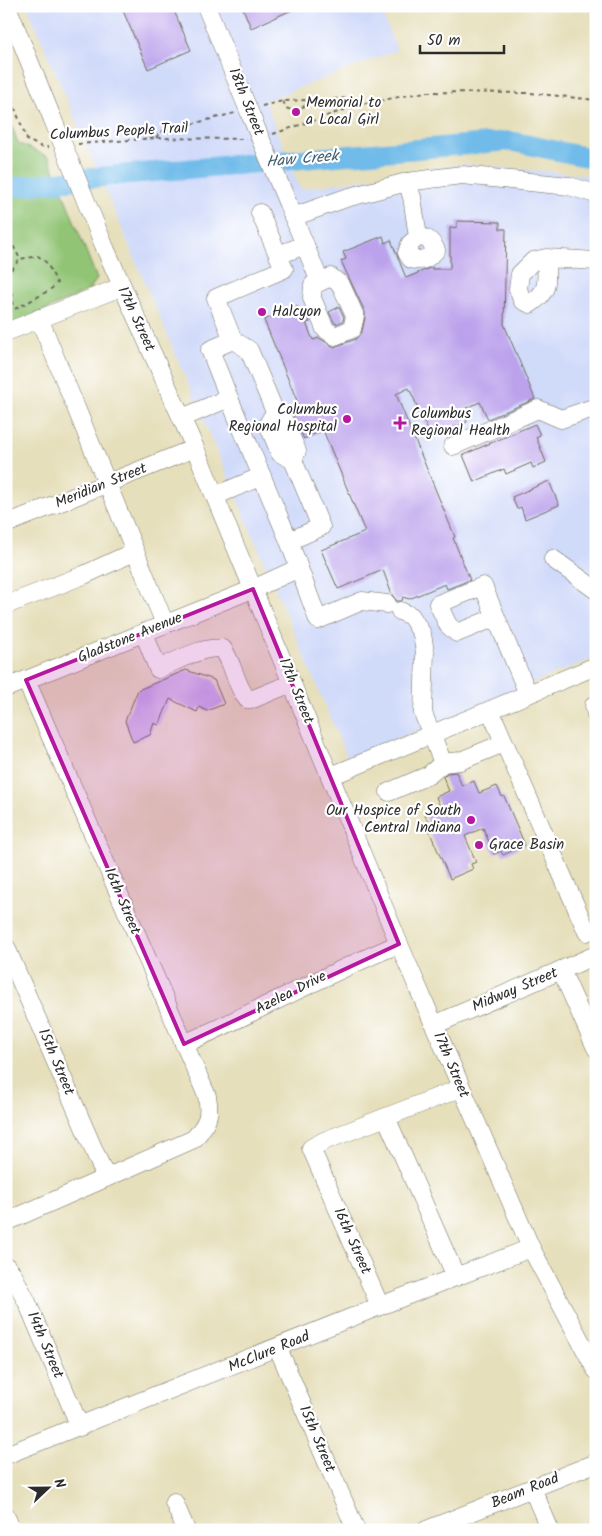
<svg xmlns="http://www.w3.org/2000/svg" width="602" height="1536" font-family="Kalam,sans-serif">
  <rect width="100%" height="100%" fill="#fff"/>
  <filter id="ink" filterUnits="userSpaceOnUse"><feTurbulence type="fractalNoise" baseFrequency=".02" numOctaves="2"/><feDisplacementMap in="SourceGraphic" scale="10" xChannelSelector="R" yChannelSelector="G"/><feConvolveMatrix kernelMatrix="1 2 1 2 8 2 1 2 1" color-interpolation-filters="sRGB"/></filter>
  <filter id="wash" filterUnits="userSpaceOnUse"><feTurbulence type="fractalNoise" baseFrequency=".0096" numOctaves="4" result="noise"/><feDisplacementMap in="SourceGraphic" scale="20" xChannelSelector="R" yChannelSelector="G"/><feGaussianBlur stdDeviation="1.12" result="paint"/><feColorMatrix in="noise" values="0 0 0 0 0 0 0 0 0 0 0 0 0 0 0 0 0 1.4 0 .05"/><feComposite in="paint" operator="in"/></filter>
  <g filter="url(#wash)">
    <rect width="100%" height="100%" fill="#e6dfbb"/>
    <polygon fill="#d0daf9" points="27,6 379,6 397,50 265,101 300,189 462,164 596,176 596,657 348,759"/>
    <polygon fill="#92c474" stroke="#5e7850" points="6,110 18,143 49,157 97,279 89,290 6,328"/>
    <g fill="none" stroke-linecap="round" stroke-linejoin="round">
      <polyline stroke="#70bbe9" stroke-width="20" points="6,188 118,175 510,141 596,159"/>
    </g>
    <g id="blocks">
      <g fill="#bca2ec">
        <polygon points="121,6 172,6 191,50 148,69"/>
        <polygon points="242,6 301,6 251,28"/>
        <polygon points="457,221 500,222 500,229 506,229 504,324 535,399 488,419 480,402 464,409 467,422 431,437 409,388 396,394 455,537 453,538 470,580 447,589 445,584 409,599 403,597 402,601 397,601 392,595 383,570 338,589 321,550 365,532 323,430 304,439 293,416 302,413 264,320 297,306 299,310 304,308 310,322 306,323 313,340 319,338 334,347 356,339 362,331 365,318 365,312 341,261 346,259 343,252 383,236 385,243 391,240 406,278 432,267 432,269 450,269 450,228 457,227"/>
        <polygon points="339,307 344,317 343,321 336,324 334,322 329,312"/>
        <polygon points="535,424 540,435 536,437 546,462 533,468 531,463 506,474 504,469 474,482 463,455"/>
        <polygon points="549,481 559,505 525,519 521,507 517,509 512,497"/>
        <polygon points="186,670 214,680 224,704 207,711 199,707 197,712 170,699 159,725 154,723 150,735 133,742 125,721 138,690"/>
        <polygon points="456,772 462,786 474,781 479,793 497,786 502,797 504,796 525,845 503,855 501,851 494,854 483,828 465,836 476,862 471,864 473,869 450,879 428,828 430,827 425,815 441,809 436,797 449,791 443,777 447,773"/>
      </g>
    </g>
  </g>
  <g filter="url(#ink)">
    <use href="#blocks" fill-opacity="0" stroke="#6c6a5d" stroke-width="1"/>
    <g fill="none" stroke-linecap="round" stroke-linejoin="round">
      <g stroke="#6c6a5d" stroke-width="19">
        <g id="minor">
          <polyline points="7,6 53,120"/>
          <polyline points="206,6 251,116"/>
          <path d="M407,182L412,197L418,237L410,244L407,253L411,259C422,262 428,259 436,250C432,242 428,237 418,237"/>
          <polyline points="289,206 320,282"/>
          <polyline points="260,213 278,255"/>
          <polyline points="293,217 346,198 407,182 462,175 569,186 596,194"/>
          <polyline points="105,248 195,448 399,944 531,1248 596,1370"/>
          <path d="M546,258C546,281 551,290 530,304L522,300L518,289L520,274L533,261L546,258L596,261"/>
          <polygon points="331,277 341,285 355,316 352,329 335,336 325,329 312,298 313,285"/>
          <polyline points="39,318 165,624"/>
          <polyline points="6,332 121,287"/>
          <polyline points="229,398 210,350 233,340"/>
          <polyline points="275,412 282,417 297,451 293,460"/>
          <polyline points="182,418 229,398 289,541 318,620 362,601 387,604"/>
          <polyline points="453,446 538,409 561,419 596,407"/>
          <polyline points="215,496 262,476"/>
          <polyline points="6,524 195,448"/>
          <polyline points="289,541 321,527 293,460 280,453 268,424 275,412 249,350 233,340 216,298 284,269 278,255 305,245"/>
          <polyline points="553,559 596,590"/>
          <polyline points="6,605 84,575 134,552"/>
          <polyline points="400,611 411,616 422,634 425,652 423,713 443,763"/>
          <polyline points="496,617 457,633 448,625 438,604 483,586 528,694"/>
          <path d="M144,633L158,669C177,661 204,645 223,649C234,665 235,684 247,699H253L292,683"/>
          <polyline points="6,688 253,589 299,568"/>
          <polyline points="594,705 596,715"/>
          <polyline points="490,710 587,932"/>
          <polyline points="331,776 596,666"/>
          <polyline points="389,792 429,775 443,763 460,761 504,743"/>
          <polyline points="6,947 106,1178"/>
          <polyline points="561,970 596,1048"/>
          <polyline points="434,1025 596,955"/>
          <path d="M184,1044C256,1012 326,974 399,944"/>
          <polyline points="386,1117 456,1277"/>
          <path d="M6,1222L194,1139C207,1123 211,1118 207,1096L26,680"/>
          <polyline points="6,1266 12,1273 27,1302 80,1427"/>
          <polyline points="380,1306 311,1148 324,1141 461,1088"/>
          <polyline points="278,1348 356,1530"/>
          <polyline points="6,1455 380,1306 531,1248"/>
          <polyline points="532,1488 550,1530"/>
          <polyline points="174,1502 186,1530"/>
          <polyline points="6,1517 12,1530"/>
          <polyline points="426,1530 596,1463"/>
        </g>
      </g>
      <g stroke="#6c6a5d" stroke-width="2" stroke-dasharray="4 4" stroke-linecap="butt">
        <polyline points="6,85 27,140 42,147 49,147"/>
        <path d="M283,101L286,108C292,111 300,109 306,105V101"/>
        <polyline points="262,106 283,101 355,98 362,104"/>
        <polyline points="273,134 362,104 425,92 531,93 596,100"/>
        <polyline points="156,138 160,132 235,113"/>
        <polyline points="78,144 156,138 246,139"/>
        <path d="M6,232L20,259L38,256L47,263L57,283C53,291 17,307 6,314"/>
        <polyline points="6,276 20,259"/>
        <path d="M6,278C11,290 16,299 10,311"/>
      </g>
      <use href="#minor" stroke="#fff" stroke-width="18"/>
      <g stroke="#6c6a5d" stroke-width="19" stroke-linecap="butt">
        <g id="minor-bridge">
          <polyline points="251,116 288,204"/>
          <polyline points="53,120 105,248"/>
        </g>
      </g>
      <use href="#minor-bridge" stroke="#fff" stroke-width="18"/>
    </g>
  </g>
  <path fill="#b5179e" fill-opacity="0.2" stroke="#b5179e" stroke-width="4" stroke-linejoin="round" d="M253,589L399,944L184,1044L26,680Z"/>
  <g fill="#b5179e" stroke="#fff" stroke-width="2">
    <circle cx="296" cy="112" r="5"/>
    <circle cx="262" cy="312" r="5"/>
    <circle cx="347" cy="419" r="5"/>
    <path d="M397.5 415.5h5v5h5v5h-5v5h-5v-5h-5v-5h5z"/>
    <circle cx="471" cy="820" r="5"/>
    <circle cx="479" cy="845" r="5"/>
  </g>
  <g text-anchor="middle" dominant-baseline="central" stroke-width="4.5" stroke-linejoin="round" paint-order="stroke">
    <g font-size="15" fill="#2b2b2b" stroke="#fff">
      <text transform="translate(246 102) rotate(68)">18th Street</text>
      <text transform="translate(119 132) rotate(-3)">Columbus People Trail</text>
      <text transform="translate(136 319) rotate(65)">17th Street</text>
      <text transform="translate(101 486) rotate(-22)">Meridian Street</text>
      <text transform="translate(130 638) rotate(-22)">Gladstone Avenue</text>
      <text transform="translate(296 691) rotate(68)">17th Street</text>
      <text transform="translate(122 901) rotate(67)">16th Street</text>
      <text transform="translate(515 990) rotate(-23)">Midway Street</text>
      <text transform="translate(291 993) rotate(-27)">Azelea Drive</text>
      <text transform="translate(56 1062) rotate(67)">15th Street</text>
      <text transform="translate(451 1065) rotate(67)">17th Street</text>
      <text transform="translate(352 1241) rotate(66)">16th Street</text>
      <text transform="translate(45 1345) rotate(67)">14th Street</text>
      <text transform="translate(269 1352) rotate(-22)">McClure Road</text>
      <text transform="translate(317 1439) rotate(67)">15th Street</text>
      <text transform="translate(525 1491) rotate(-22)">Beam Road</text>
    </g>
    <g font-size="15" fill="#2b2b2b" stroke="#fff" text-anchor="start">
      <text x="306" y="103">Memorial to<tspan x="306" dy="17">a Local Girl</tspan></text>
      <text x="272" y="312">Halcyon</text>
      <text x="337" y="410" text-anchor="end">Columbus<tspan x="337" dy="17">Regional Hospital</tspan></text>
      <text x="411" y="414">Columbus<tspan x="411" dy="17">Regional Health</tspan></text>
      <text x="461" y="811" text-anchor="end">Our Hospice of South<tspan x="461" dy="17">Central Indiana</tspan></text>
      <text x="489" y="845">Grace Basin</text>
    </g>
    <g font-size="16" font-style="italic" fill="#435d6e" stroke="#fff">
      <text transform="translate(302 159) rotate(-5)">Haw Creek</text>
    </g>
  </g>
  <rect width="602" height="1536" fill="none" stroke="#fff" stroke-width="25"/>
  <g transform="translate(48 1488) rotate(68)" stroke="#ffffff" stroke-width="4" paint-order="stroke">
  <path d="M0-4L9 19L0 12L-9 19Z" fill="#2b2b2b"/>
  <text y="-8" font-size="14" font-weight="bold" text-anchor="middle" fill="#2b2b2b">N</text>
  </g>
  <path d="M420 45v8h84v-8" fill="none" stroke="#2b2b2b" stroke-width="2.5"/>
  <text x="427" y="45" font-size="15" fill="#2b2b2b" stroke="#ffffff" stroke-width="4" paint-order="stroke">50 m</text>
</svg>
